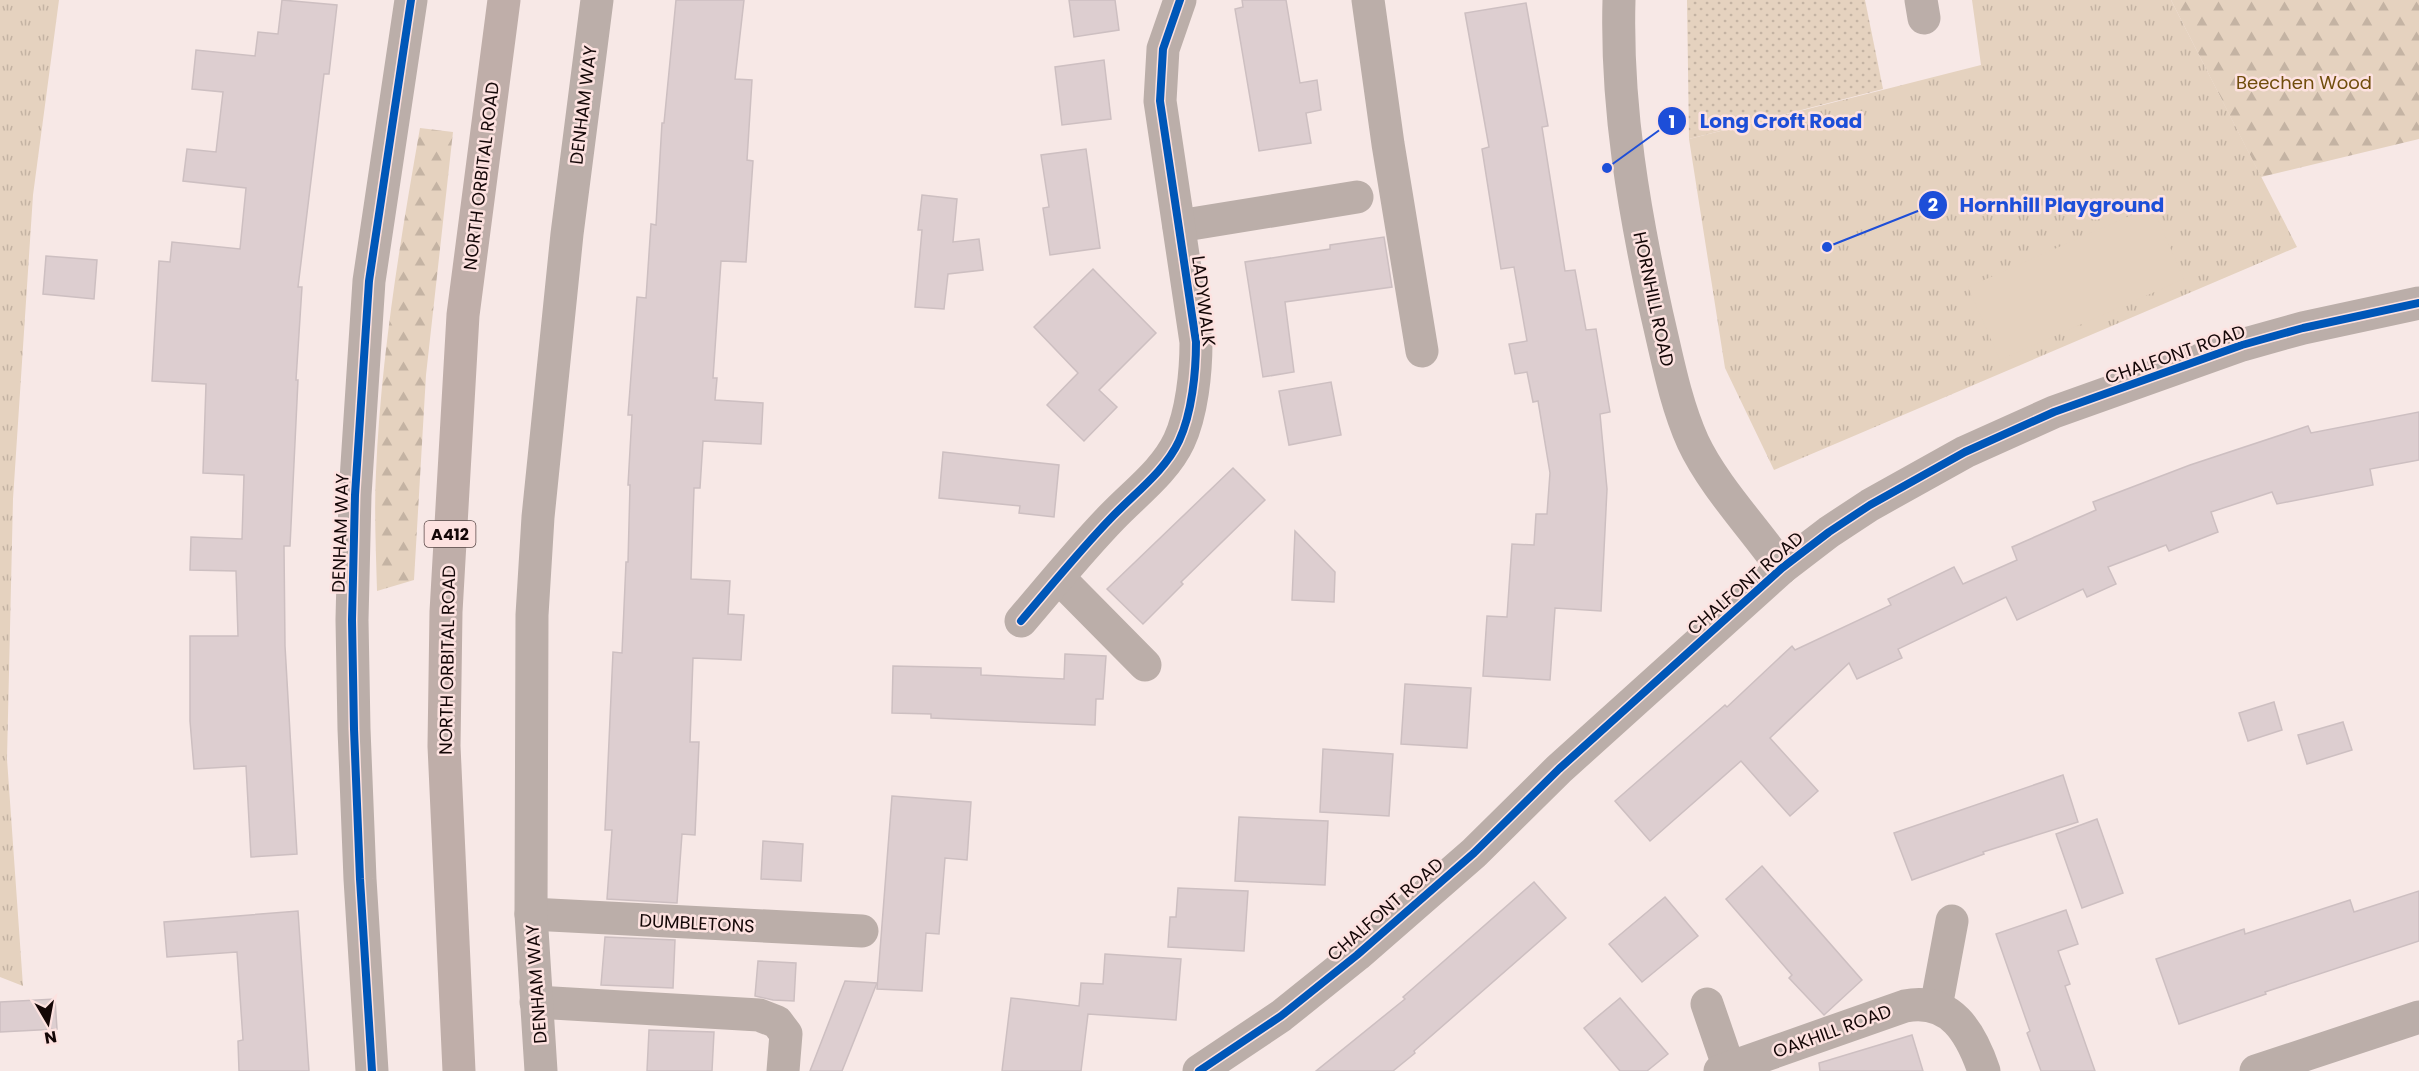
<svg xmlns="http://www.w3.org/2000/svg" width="2419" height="1071" font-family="Poppins,sans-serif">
  <defs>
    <pattern id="grass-dots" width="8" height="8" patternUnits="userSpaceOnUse" patternTransform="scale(1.5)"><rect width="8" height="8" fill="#e5d2bf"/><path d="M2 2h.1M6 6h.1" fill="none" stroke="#c4b3a3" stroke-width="1.8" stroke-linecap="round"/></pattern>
    <pattern id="forest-firs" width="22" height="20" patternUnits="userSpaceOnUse" patternTransform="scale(1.5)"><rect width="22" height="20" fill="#e5d2bf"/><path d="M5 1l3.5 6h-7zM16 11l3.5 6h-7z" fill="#c4b3a3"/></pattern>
    <pattern id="park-tufts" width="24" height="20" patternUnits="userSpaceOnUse" patternTransform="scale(1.5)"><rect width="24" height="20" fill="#e5d2bf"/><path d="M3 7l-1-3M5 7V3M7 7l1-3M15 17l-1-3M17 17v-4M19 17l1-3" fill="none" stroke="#c4b3a3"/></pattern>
  </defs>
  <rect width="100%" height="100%" fill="#f7e8e6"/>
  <polygon fill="url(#grass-dots)" points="1687,0 1865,0 1883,89 1689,139"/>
  <g fill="url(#forest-firs)">
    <polygon points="2171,0 2419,0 2419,139 2261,177"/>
    <path d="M420,128L453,132L426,375L414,580L377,591C376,551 374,511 376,472C381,356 400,242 420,128Z"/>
  </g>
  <g fill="url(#park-tufts)">
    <polygon points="0,0 59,0 33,195 13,499 7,759 23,986 0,977"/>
    <polygon points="1972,0 2171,0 2297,247 1774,470 1725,368 1689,139 1981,65"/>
  </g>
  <polygon fill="#e5d2bf" points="2152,206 2184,279 2000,360 1968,287"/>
  <g fill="#ddced0" stroke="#cdbfc1" stroke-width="1.5">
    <polygon points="282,0 337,5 329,74 324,74 298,287 302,287 296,380 298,380 290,546 284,546 285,646 297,854 251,857 246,766 194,769 190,721 190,636 238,636 236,571 190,570 191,537 242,539 244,475 203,473 206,384 152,381 159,261 170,262 172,242 240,249 246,188 183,181 187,149 216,152 223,92 192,89 196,50 255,56 258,32 278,34"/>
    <polygon points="676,0 744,0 735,79 752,80 747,160 753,161 746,262 721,261 713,378 717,378 715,400 763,403 761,444 703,441 700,488 694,488 691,579 730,581 728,614 744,615 741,660 693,658 690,742 699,742 695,835 682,834 677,903 607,899 612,830 605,830 613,652 622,653 626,562 628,562 630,485 628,485 632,415 628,415 637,297 646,298 651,224 656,225 662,123 664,123"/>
    <polygon points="1069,0 1115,0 1119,30 1074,37"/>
    <polygon points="1242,0 1286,0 1300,83 1317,80 1321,110 1306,113 1311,143 1259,151 1235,9 1243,7"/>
    <polygon points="1526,3 1548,126 1542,127 1565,271 1575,270 1586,330 1596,329 1610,412 1600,414 1607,489 1601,611 1555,608 1550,680 1483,676 1487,616 1507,617 1512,544 1534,545 1536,514 1547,514 1550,473 1538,401 1533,402 1527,372 1515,374 1509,344 1527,341 1514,267 1501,269 1482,149 1489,147 1465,13"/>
    <polygon points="1104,60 1111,119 1062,125 1055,67"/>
    <polygon points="1086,149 1100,248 1050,255 1043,208 1049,207 1041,155"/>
    <polygon points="922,195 957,199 953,242 979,239 983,270 948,274 944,309 915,307 922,230 918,230"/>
    <polygon points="1384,237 1392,287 1285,302 1294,372 1263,377 1245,262 1330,249 1330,245"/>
    <polygon points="46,256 97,260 94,299 43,294"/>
    <polygon points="1093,269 1156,333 1099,390 1117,407 1084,441 1047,405 1078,373 1034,327"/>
    <polygon points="1331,382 1341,435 1289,445 1279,391"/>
    <polygon points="2419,412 2419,460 2370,469 2373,485 2277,504 2272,492 2211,512 2218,532 2169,551 2166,545 2108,567 2116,584 2087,597 2083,589 2017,620 2006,597 1898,649 1902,658 1857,679 1849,663 1770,738 1818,791 1790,816 1741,761 1650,841 1615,801 1725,705 1727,707 1792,646 1795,650 1891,605 1888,599 1954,567 1963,584 2017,560 2012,547 2096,510 2093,502 2190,465 2308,426 2311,433"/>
    <polygon points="943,452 1059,465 1054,517 1019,513 1020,506 939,498"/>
    <polygon points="1233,468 1265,500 1181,582 1183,584 1143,624 1107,589"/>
    <polygon points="1295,531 1335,572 1334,602 1292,600"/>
    <polygon points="1065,654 1106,656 1103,699 1096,699 1095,725 931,718 931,714 892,713 893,666 981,668 981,675 1064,679"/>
    <polygon points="1405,684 1471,688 1467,748 1401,744"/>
    <polygon points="2274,702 2282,730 2248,741 2239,713"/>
    <polygon points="2343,722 2352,750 2307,764 2298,735"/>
    <polygon points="1323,749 1393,754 1389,816 1320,812"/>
    <polygon points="2063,775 2078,822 1983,852 1984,854 1912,880 1894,833"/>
    <polygon points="892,796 971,802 967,860 945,858 939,934 926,933 922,991 877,989"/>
    <polygon points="1239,817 1328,821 1325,885 1235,881"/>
    <polygon points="2097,819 2123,893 2082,908 2056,834"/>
    <polygon points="763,841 803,844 801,881 761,879"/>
    <polygon points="1762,866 1862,980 1824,1015 1789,978 1792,975 1726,899"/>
    <polygon points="1534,882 1566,918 1414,1051 1415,1053 1393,1071 1316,1071 1405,999 1403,997"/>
    <polygon points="1178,888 1248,891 1244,951 1168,947 1170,917 1176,917"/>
    <polygon points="2419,891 2419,941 2265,992 2266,994 2179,1024 2156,959 2244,929 2245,934 2350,900 2354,912"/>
    <polygon points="1665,897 1698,936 1642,982 1609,944"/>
    <polygon points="2066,910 2078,944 2058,951 2070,984 2065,986 2095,1071 2041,1071 2027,1033 2030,1031 1996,934"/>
    <polygon points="298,911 309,1071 239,1071 238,1041 243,1040 237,952 167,957 164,922"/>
    <polygon points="605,937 675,940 673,988 601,985"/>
    <polygon points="1105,954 1181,959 1176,1020 1088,1014 1081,1071 1002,1071 1011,998 1079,1006 1081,983 1103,984"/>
    <polygon points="758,961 796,963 794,1001 773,1000 755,996"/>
    <polygon points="845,981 877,983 842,1071 810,1071"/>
    <polygon points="1620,998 1668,1054 1647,1071 1620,1071 1584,1028"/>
    <polygon points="55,999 57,1029 0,1032 0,1002"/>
    <polygon points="649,1030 714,1032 712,1071 647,1071"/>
    <polygon points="1912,1035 1923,1071 1820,1071 1819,1063"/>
  </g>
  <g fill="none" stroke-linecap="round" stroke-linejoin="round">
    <g stroke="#bbaea9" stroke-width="33">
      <polyline points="1368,0 1388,144 1422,351"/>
      <path d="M1619,0C1616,107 1634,211 1657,315C1667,357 1675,402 1693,442C1713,485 1754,528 1782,568"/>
      <polyline points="1921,0 1924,18"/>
      <polyline points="1179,226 1357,197"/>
      <polyline points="1059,578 1145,665"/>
      <path d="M1021,621C1051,586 1080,550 1112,517C1135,493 1165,471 1179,441C1192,413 1196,372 1196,342L1160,101L1163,49L1180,0"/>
      <polyline points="531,914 862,931"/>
      <polyline points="536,1002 759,1015 777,1022 786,1034 783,1071"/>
      <polyline points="1707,1004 1729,1068"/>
      <polyline points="1936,1007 1952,921"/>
      <polyline points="372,1071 360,879 354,729 352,620 355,495 369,281 411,0"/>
      <polyline points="541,1071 531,914 532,615 538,517 567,234 597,0"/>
      <polyline points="1199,1071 1281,1016 1357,955 1474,853 1559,769 1782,568 1829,532 1870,505 1965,452 2054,412 2242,345 2303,328 2419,303"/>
      <path d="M1720,1071L1905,1006C1951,997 1971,1033 1984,1071"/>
      <polyline points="2256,1071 2419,1017"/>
    </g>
    <polyline stroke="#bfaea9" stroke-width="33" points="459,1071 444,746 446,612 463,315 504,0"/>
    <g stroke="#fde2e0" stroke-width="11">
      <g id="cycleway">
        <path d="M1021,621C1051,586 1080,550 1112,517C1135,493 1165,471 1179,441C1192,413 1196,372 1196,342L1160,101L1163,49L1180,0"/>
        <polyline points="372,1071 360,879 354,729 352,620 355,495 369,281 411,0"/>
        <polyline points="1199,1071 1281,1016 1357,955 1474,853 1559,769 1782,568 1829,532 1870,505 1965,452 2054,412 2242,345 2303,328 2419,303"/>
      </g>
    </g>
    <use href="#cycleway" stroke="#0057b8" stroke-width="8"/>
  </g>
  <g text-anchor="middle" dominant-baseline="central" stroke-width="5" stroke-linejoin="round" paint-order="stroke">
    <rect fill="#fde2e0" stroke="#5a4948" stroke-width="1.5" x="424.5" y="521" width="51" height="26" rx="4.5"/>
    <g font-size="16" font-weight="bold" fill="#140707">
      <text x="450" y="534">A412</text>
    </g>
    <g font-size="18" fill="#704d0c" stroke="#fde2e0">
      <text x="2304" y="82">Beechen Wood</text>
    </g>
    <g font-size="18" fill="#140707" stroke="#fde2e0">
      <text transform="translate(583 105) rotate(-83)">DENHAM WAY</text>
      <text transform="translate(481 176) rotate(-83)">NORTH ORBITAL ROAD</text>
      <text transform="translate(1654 299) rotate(78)">HORNHILL ROAD</text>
      <text transform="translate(1204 301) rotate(83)">LADYWALK</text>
      <text transform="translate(2175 354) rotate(-19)">CHALFONT ROAD</text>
      <text transform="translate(340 533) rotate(-88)">DENHAM WAY</text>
      <text transform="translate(1745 583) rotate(-41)">CHALFONT ROAD</text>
      <text transform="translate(447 660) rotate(-89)">NORTH ORBITAL ROAD</text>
      <text transform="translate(1385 909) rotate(-41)">CHALFONT ROAD</text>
      <text transform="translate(697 923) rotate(3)">DUMBLETONS</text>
      <text transform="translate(536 984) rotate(-94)">DENHAM WAY</text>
      <text transform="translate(1832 1031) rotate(-20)">OAKHILL ROAD</text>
    </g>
  </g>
  <path fill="none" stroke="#1d4ed8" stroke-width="2" d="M1607 168L1672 121M1827 247L1933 205"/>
  <g fill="#1d4ed8" stroke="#fde2e0" stroke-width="2">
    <circle cx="1607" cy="168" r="6"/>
    <circle cx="1827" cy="247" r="6"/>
    <circle cx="1672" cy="121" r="15"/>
    <circle cx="1933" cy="205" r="15"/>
  </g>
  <g font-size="18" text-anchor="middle" font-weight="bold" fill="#fff">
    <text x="1672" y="128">1</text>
    <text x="1933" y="211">2</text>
  </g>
  <g font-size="20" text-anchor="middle" font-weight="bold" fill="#1d4ed8" stroke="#fde2e0" stroke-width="5" stroke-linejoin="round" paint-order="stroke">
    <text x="1781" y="128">Long Croft Road</text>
    <text x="2062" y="212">Hornhill Playground</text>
  </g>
  <g transform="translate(48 1023) rotate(170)" stroke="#fde2e0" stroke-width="4.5" paint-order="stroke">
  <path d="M0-4.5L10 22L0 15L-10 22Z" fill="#140707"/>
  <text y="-9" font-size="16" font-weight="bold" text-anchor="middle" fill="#140707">N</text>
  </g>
</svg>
